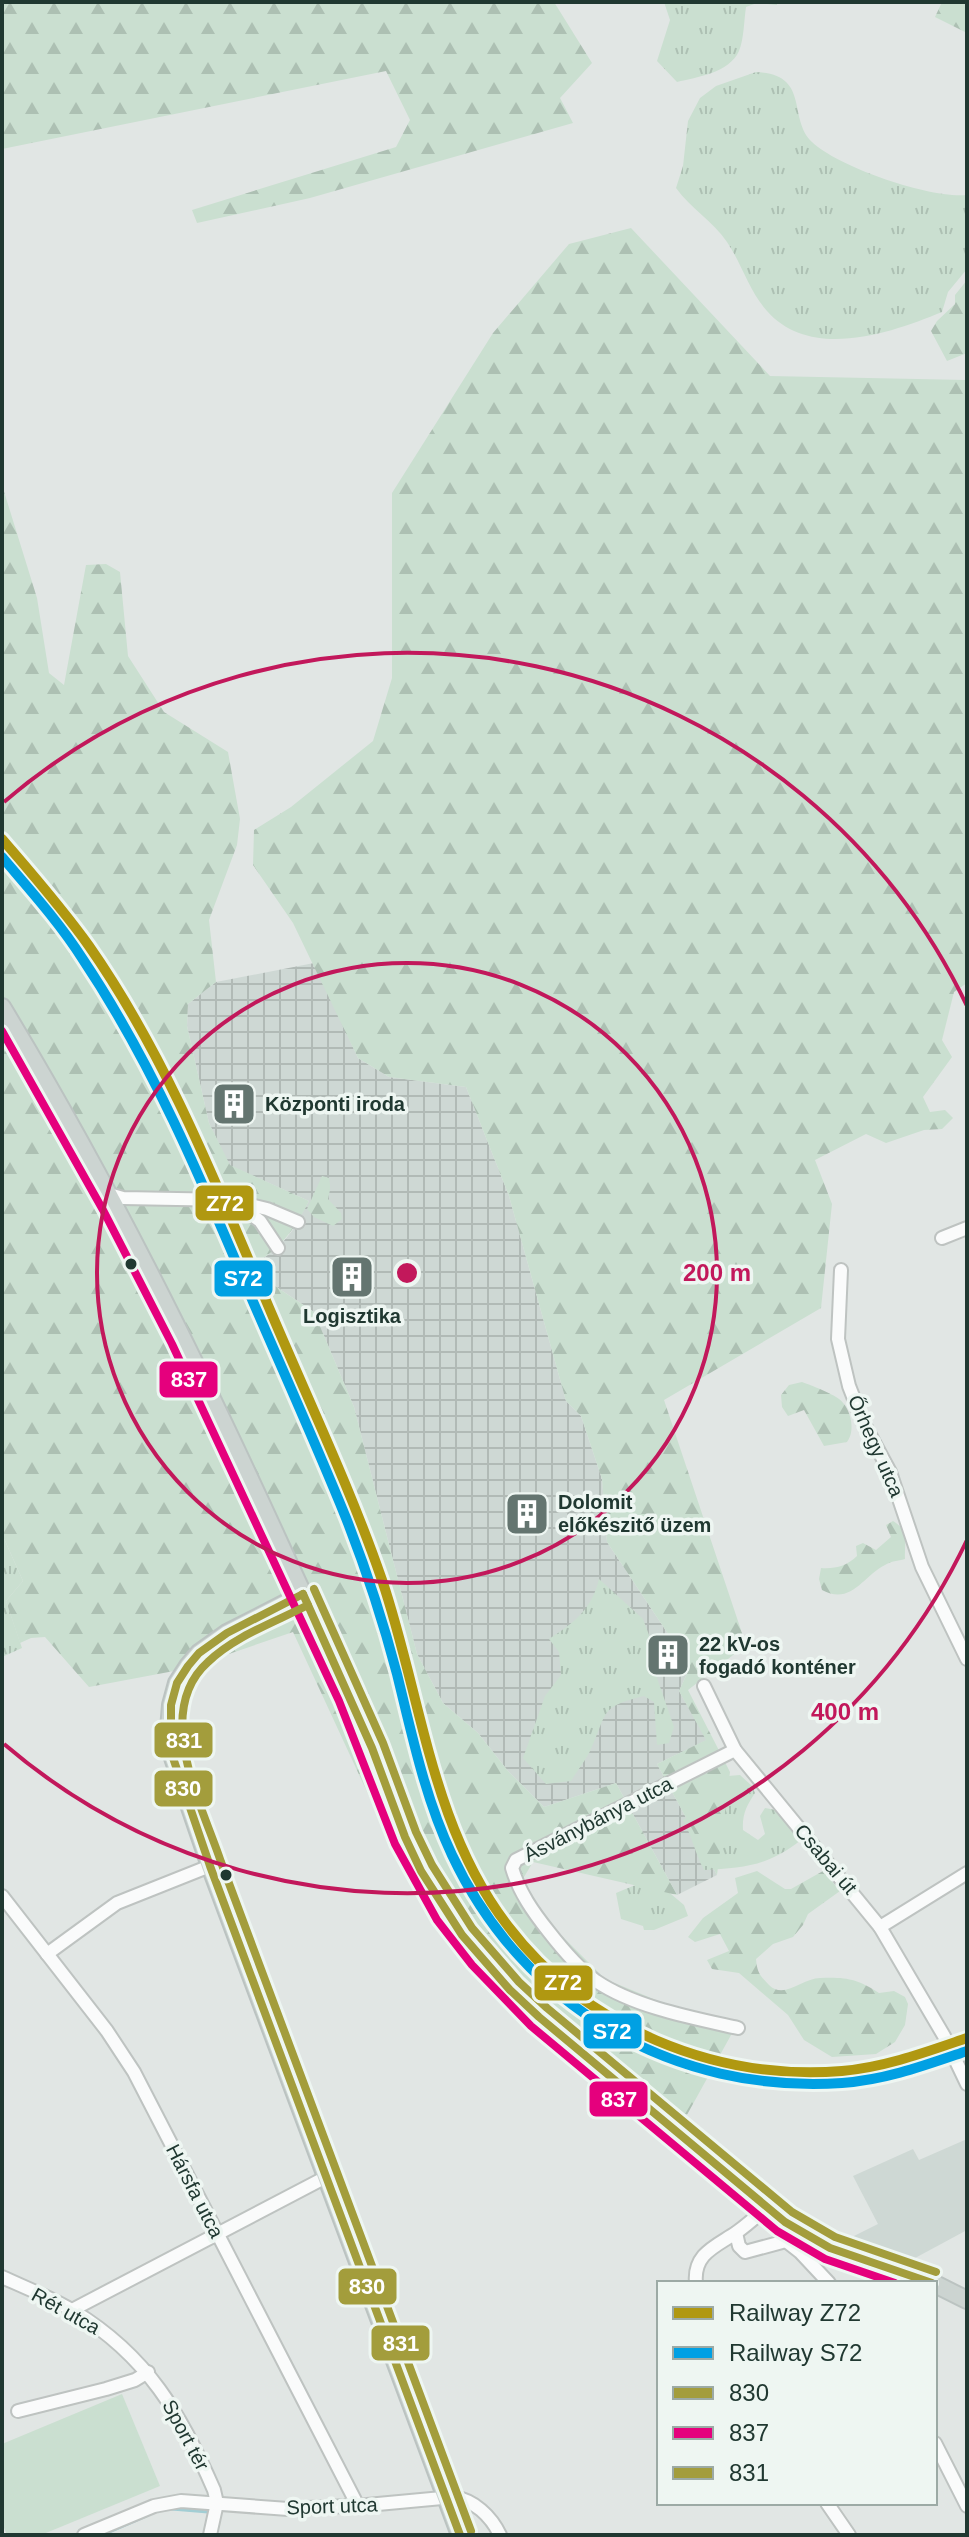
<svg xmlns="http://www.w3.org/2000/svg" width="969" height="2537" font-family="Arial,sans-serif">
  <defs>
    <pattern id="industrial-grid" width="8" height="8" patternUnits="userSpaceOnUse" patternTransform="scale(2)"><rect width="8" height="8" fill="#ced8d4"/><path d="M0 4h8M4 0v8" fill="none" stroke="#b1bab6"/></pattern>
    <pattern id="grass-tufts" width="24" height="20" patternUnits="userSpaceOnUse" patternTransform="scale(2)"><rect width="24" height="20" fill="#cadfd0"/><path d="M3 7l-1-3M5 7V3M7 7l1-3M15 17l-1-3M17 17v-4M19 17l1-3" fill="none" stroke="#adc0b3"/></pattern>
    <pattern id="forest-firs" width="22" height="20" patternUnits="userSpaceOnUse" patternTransform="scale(2)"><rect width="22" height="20" fill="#cadfd0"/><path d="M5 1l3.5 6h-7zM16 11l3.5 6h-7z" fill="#adc0b3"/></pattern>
  </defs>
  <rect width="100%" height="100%" fill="#e1e6e4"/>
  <g fill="#ced8d4">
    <polygon points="528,1941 708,2054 754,2062 804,2066 855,2064 904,2055 939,2043 946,2061 910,2074 860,2084 807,2087 752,2084 705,2074 580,2015"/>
    <polygon points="967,2139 967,2230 904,2264 842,2242 878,2224 853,2176 913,2149 919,2160"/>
  </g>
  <polygon fill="url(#industrial-grid)" points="314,963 358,1058 389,1077 466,1087 509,1196 566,1401 581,1416 602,1479 607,1542 690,1667 679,1691 707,1740 657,1764 717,1875 677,1895 616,1783 544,1807 508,1771 478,1733 443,1703 417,1654 354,1407 314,1312 275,1286 262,1259 278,1248 292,1231 309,1201 229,1165 209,1123 187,1026 188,1004 216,982"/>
  <g fill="url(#grass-tufts)">
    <path d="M664,2H777V5L757,3L746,7C744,20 744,39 739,51C729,73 697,77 677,82L657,61L670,20Z"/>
    <path d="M756,72C811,74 787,118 812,142C838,167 931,199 967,195V269L948,292L942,312C891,333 811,361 767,311C749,291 742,264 727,242C713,221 691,209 676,188L683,166L688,121L700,98L716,86Z"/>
    <polygon points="2,1534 23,1581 6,1601 22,1648 2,1657"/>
    <path d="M599,1579L643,1619L655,1651L656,1675L674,1727L669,1743L657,1745L654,1702L644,1696C599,1707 608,1712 591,1749C586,1760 577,1771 571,1781L546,1784L523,1758L545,1696L561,1675L559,1652L549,1639C574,1623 592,1609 599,1579Z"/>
    <path d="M740,1775L752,1786L755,1793C747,1805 742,1814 743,1830L758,1840L765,1834L760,1816L765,1808L776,1810L801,1840C768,1866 744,1868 704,1870C695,1853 692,1836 683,1820L703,1809L728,1776Z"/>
    <polygon points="652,1878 684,1905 688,1916 654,1930 644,1930 643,1926 621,1919 616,1893"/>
  </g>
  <g fill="url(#forest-firs)">
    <polygon points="2,2 554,2 592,63 560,98 573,123 310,198 197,223 192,210 396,147 410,120 386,71 2,149"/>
    <polygon points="942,2 967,2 967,33 935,17"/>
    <polygon points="631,228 770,376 967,380 967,983 954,992 942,1040 952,1057 923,1097 930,1112 945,1110 953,1118 942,1129 924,1130 886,1143 866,1134 815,1160 832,1204 821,1308 664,1400 746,1645 688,1690 730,1772 717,1875 657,1764 706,1740 679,1691 690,1667 607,1542 602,1479 581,1416 566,1401 509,1196 466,1087 389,1077 358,1058 293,923 253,865 254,830 291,807 373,741 392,678 392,493 493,333 569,244"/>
    <polygon points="967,280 967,353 947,361 931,331 937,321 955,304 955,295"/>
    <path d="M2,485L37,598L49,673L64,685L86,565L106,564L120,572L128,656L164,712L228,752L240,819L237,845L209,920L216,982L188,1004L187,1026L209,1123L230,1165L309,1201C297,1225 284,1244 262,1259L275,1286L314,1312L354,1407L417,1654L443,1703L478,1733L508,1771L544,1807L616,1783L677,1895L533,1862L521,1882L559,1933L605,1979L673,2007L736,2026L672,2142L504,1999L411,1887L293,1632L223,1656L195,1684L184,1688L190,1668L89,1687L45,1637L31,1638L20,1643L6,1601L23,1581L2,1534Z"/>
    <path d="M322,1176L329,1178C331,1187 330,1191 328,1199L341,1213L342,1219L333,1226L314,1217L307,1209Z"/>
    <path d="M802,1382C811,1385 833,1394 839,1399C851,1408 856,1431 847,1442L824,1446L804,1410L788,1416L782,1407L781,1395L789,1385Z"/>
    <path d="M893,1521C910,1531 904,1543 905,1559C898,1561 891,1561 885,1565C863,1576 851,1606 822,1590L819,1579L821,1568C835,1569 847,1566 857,1556L856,1546L863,1543L876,1550L891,1537L886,1525Z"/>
    <path d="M757,1871L785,1889H791L823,1871L840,1891L808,1914L803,1925L793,1937L773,1944L756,1959C757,1972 760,1976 769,1985C784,2000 803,1978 820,1978C847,1977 857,1979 879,1993L894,1991L905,1997L908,2004L905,2025L895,2042L876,2054L832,2057L804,2040L788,2015L739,1973L712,1969L707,1960L729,1951L720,1934L695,1942L688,1937L703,1918L738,1893L735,1878Z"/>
  </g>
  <polygon fill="#cadfd0" points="122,2394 160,2486 41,2535 7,2535 2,2523 2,2444"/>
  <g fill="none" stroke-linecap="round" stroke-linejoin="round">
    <g stroke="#a2ced4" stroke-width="3">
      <polyline points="172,2509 208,2512"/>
      <polyline points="102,2535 146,2516"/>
    </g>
    <g stroke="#bec3c1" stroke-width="16">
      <g id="minor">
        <polyline points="109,1194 123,1198 231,1200 260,1221 278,1248"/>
        <polyline points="238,1202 267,1209 298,1222"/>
        <polyline points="942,1238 967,1228"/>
        <polyline points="841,1270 838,1339 849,1386 863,1422 890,1472 922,1567 967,1659"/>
        <polyline points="704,1686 735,1750 880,1927 944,2036 967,2084"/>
        <path d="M735,1750L516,1860L512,1868C519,1892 533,1912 549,1932C563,1950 578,1968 596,1981C634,2007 693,2018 738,2028"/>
        <polyline points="2,1896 107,2031 134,2072 358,2506"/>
        <polyline points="880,1927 967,1873"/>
        <polyline points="47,1954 117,1903 210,1866"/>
        <polyline points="736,2233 739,2246 745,2252 786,2241 800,2252 829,2283"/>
        <path d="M2,2277C26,2288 52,2298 75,2312C147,2356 181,2414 214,2490L217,2503L210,2535"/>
        <path d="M696,2283C693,2253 717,2246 737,2232C747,2225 757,2216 766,2208"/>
        <polyline points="72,2310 328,2176"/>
        <polyline points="18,2411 106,2389 135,2380 148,2372"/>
        <polyline points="935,2443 967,2506"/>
        <polyline points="827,2503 849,2535"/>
        <path d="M84,2535L154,2506L181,2501L288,2509L367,2505L453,2497C474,2500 491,2516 500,2535"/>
      </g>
    </g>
    <g stroke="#bbc3c1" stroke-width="20">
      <g id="major">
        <path d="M2,1007C107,1180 196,1360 280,1544C311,1612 344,1679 372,1748C384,1778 393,1810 406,1839C437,1909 483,1966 539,2017L785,2222L830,2248L932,2283"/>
        <polyline points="303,1594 227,1633 199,1653 188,1666 177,1683 171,1705 169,1729 171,1752 210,1866 460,2535"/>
        <polyline points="935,2284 967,2300"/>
      </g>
    </g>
    <use href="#minor" stroke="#fafbfb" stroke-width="12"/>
    <use href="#major" stroke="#ccd4d1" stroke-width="16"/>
    <g stroke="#eef6f2" stroke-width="14">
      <g id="bus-1">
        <polyline points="303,1594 227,1633 199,1653 188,1666 177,1683 171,1705 171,1752 210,1866 460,2535"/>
        <polyline points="303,1594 372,1748 405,1837 421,1871 462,1935 510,1990 539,2017 785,2222 830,2248 932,2283"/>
      </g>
    </g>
    <g stroke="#eef6f2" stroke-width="14">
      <polyline id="bus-2" points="2,1031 103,1210 172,1344 339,1701 395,1844 437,1920 472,1965 531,2026 777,2231 825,2259 895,2283"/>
    </g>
    <g stroke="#eef6f2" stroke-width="14">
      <g id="bus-3">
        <polyline points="314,1589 383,1743 416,1832 432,1865 472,1928 519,1982 547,2008 792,2212 835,2237 936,2272"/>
        <path d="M308,1605C275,1622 235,1636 208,1662C152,1712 202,1805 221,1862L471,2531"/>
      </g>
    </g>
    <use href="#bus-1" stroke="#a39d3c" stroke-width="8"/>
    <use href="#bus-2" stroke="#e5007d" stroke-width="8"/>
    <use href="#bus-3" stroke="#a39d3c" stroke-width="8"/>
    <g stroke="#eef6f2" stroke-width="16">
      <path id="rail-1" d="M2,839C32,874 62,908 89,946C168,1059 219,1191 273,1317C310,1404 351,1490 382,1580C421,1695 431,1827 508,1926C586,2028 715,2081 842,2071C886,2067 926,2052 967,2038"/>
    </g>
    <g stroke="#eef6f2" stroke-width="16">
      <path id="rail-2" d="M2,857C30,890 59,922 82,958C153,1064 202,1181 251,1297C283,1371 316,1444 346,1518C366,1569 383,1621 397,1674C412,1735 425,1798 452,1855C524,2008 674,2094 842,2083C886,2080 926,2065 967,2051"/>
    </g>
    <use href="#rail-1" stroke="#b09811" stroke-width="10"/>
    <use href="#rail-2" stroke="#00a0e3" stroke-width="10"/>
  </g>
  <g fill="none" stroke="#c2185b" stroke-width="4">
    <circle cx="407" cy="1273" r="310"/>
    <path d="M967 1540A620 620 0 0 1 4 1744M4 802A620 620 0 0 1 967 1006"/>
  </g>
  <defs>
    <g id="building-square" transform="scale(2.3)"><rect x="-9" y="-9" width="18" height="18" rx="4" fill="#647570" stroke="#eef6f2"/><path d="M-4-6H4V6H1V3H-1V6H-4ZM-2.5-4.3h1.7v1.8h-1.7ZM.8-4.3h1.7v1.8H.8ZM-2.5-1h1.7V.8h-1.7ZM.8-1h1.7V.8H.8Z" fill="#fff"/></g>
  </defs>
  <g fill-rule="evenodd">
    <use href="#building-square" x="234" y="1104"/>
    <use href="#building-square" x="352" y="1277"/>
    <use href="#building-square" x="527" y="1514"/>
    <use href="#building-square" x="668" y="1655"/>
  </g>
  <g fill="#203831" stroke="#eef6f2" stroke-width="3">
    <circle cx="131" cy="1264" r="7"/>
    <circle cx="226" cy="1875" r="7"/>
  </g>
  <g text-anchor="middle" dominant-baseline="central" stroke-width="7" stroke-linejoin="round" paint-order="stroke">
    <g font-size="20" font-weight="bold" fill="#203831" stroke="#eef6f2" text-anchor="start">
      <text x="265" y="1104">Központi iroda</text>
      <text x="352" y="1316" text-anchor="middle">Logisztika</text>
      <text x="558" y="1502">Dolomit<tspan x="558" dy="23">előkészitő üzem</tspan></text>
      <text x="699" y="1644">22 kV-os<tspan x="699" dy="23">fogadó konténer</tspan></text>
    </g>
    <g font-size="20" fill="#203831" stroke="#eef6f2">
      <text transform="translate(876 1446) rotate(66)">Őrhegy utca</text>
      <text transform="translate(598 1819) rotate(-27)">Ásványbánya utca</text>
      <text transform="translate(826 1859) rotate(50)">Csabai út</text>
      <text transform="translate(195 2191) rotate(63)">Hársfa utca</text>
      <text transform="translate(66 2311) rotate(29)">Rét utca</text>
      <text transform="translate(186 2435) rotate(62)">Sport tér</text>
      <text transform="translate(332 2506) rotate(-2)">Sport utca</text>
    </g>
  </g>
  <circle cx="407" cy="1273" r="12" fill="#c2185b" stroke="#eef6f2" stroke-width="4"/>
  <g font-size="24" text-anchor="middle" font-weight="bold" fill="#c2185b" stroke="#eef6f2" stroke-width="7" stroke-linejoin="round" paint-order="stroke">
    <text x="717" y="1281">200 m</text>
    <text x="845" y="1720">400 m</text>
  </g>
  <g stroke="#eef6f2" stroke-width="3">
    <rect x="194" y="1184" width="61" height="38" rx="8" fill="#b09811"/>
    <rect x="213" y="1259" width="61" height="39" rx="8" fill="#00a0e3"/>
    <rect x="158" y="1360" width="61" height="39" rx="8" fill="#e5007d"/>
    <rect x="153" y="1721" width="61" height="38" rx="8" fill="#a39d3c"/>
    <rect x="153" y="1769" width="61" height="39" rx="8" fill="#a39d3c"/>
    <rect x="533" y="1964" width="61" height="38" rx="8" fill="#b09811"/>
    <rect x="582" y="2012" width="61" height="38" rx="8" fill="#00a0e3"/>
    <rect x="588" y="2080" width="61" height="38" rx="8" fill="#e5007d"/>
    <rect x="337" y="2267" width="61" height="39" rx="8" fill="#a39d3c"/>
    <rect x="370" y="2324" width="61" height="38" rx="8" fill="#a39d3c"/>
  </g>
  <g font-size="22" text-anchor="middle" font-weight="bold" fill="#fff">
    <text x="225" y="1211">Z72</text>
    <text x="243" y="1286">S72</text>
    <text x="189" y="1387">837</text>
    <text x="184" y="1748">831</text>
    <text x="183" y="1796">830</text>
    <text x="563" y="1990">Z72</text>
    <text x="612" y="2039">S72</text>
    <text x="619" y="2107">837</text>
    <text x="367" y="2294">830</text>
    <text x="401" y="2351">831</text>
  </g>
  <rect width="969" height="2537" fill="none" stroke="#203831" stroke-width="8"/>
  <rect x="657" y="2281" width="280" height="224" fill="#eef6f2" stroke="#9caaa5" stroke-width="2"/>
  <rect x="673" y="2307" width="40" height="12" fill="#b09811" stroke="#9caaa5" stroke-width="2"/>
  <text x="729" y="2321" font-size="24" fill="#203831">Railway Z72</text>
  <rect x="673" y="2347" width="40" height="12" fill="#00a0e3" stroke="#9caaa5" stroke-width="2"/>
  <text x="729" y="2361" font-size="24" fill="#203831">Railway S72</text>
  <rect x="673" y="2387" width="40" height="12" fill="#a39d3c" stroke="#9caaa5" stroke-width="2"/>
  <text x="729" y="2401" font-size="24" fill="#203831">830</text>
  <rect x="673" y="2427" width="40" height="12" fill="#e5007d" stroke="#9caaa5" stroke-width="2"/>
  <text x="729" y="2441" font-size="24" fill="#203831">837</text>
  <rect x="673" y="2467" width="40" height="12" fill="#a39d3c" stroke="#9caaa5" stroke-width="2"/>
  <text x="729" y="2481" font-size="24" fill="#203831">831</text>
</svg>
